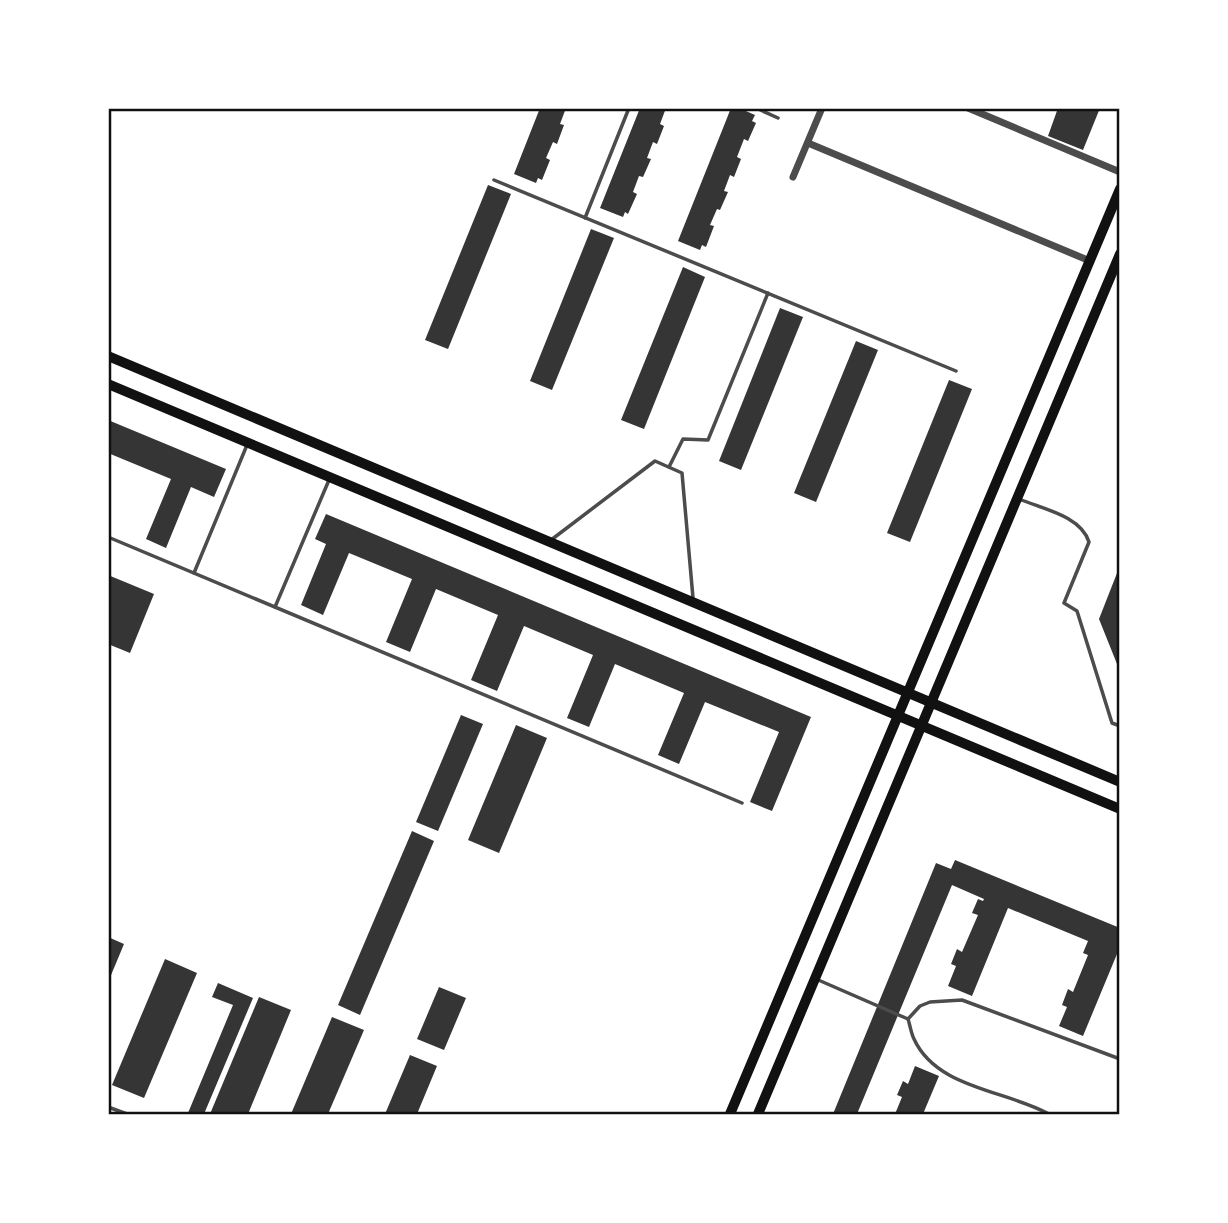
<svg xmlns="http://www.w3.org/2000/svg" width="1228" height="1223" font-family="Merriweather,serif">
  <rect width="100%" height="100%" fill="#fff"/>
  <g fill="#353535">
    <polygon points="540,108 566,108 560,124 564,125 557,144 553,142 546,158 550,160 542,180 538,178 536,183 514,174"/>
    <polygon points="640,108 666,108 660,124 664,126 657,144 653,142 647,158 651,159 643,177 639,176 633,192 637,194 628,214 625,212 623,217 600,208"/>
    <polygon points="731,108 739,108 755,115 752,121 756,123 748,141 744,139 737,157 741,159 734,177 730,175 724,191 728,192 720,210 717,209 710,225 714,226 706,247 702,245 700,250 678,241"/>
    <polygon points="1058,108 1100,108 1083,150 1048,136"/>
    <polygon points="488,185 511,194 448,349 425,340"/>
    <polygon points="591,229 614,238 552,390 530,381"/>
    <polygon points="683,267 705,277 644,429 621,420"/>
    <polygon points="780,308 803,317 741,470 719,461"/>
    <polygon points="856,341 878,350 816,502 794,493"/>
    <polygon points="949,380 972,389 910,542 887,533"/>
    <polygon points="108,420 226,469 214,497 191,487 166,548 146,539 171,479 108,453"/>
    <polygon points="326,514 811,717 772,811 750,802 779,732 705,702 679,764 658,755 684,693 615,664 589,727 567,718 593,655 524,626 497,691 471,680 498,615 436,589 410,652 386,642 412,579 349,553 323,615 301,605 326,544 315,539"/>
    <polygon points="1119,568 1120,568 1119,669 1099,619"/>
    <polygon points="108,575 154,594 130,653 108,644"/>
    <polygon points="461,715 483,724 438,831 416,822"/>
    <polygon points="516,725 547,738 499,853 468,840"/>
    <polygon points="412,831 434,841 360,1015 338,1005"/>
    <polygon points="955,860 1120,928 1120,955 1117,954 1083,1036 1059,1026 1067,1007 1062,1005 1068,989 1073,992 1088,955 1083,953 1088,941 1008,908 972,996 948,986 956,966 951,964 957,949 962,952 978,915 972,913 978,899 983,901 984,899 952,885 857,1114 833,1114 936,863 951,869"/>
    <polygon points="108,937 124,944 109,980 108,980"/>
    <polygon points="165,959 197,973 144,1098 112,1085"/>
    <polygon points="218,983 253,998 204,1114 191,1114 188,1113 233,1005 212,997"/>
    <polygon points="439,987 466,998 444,1050 417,1039"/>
    <polygon points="259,997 291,1010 248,1114 210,1114"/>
    <polygon points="332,1017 364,1030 328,1114 291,1114"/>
    <polygon points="410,1055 437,1066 417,1114 385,1114"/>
    <polygon points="915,1066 939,1076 923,1114 895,1114 902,1097 897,1095 903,1081 908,1084"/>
  </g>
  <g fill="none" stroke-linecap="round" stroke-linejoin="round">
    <g stroke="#4c4c4c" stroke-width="3.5">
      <polyline points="756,108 778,118"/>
      <polyline points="494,180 956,371"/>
      <polyline points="585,218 629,108"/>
      <polyline points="669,467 683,439 708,440 768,293"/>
      <path d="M1019,499C1043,509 1081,516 1089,542L1064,603L1077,611L1112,723L1120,726"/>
      <polyline points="108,537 742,803"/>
      <polyline points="551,540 655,461 682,473 693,598"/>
      <polyline points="194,573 247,445"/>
      <polyline points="275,607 329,480"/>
      <polyline points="816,979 908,1019"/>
      <polyline points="108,1107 127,1114"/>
      <path d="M1049,1114C1006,1090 937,1089 914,1039C911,1033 910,1025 908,1019L920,1006L930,1002L962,1000L1120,1059"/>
    </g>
    <g stroke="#4c4c4c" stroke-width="7">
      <polyline points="968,108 1120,172"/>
      <polyline points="808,143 1090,261"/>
      <polyline points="793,177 822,108"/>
    </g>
    <g stroke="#111" stroke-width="10">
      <polyline points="108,356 1120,782"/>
      <polyline points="108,384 1120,809"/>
      <polyline points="730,1114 1120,189"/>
      <polyline points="758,1114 1120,254"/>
    </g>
  </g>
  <rect width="1228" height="1223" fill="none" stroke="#ffffff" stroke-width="220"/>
  <rect x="110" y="110" width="1008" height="1003" fill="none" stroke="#111" stroke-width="2.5"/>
</svg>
